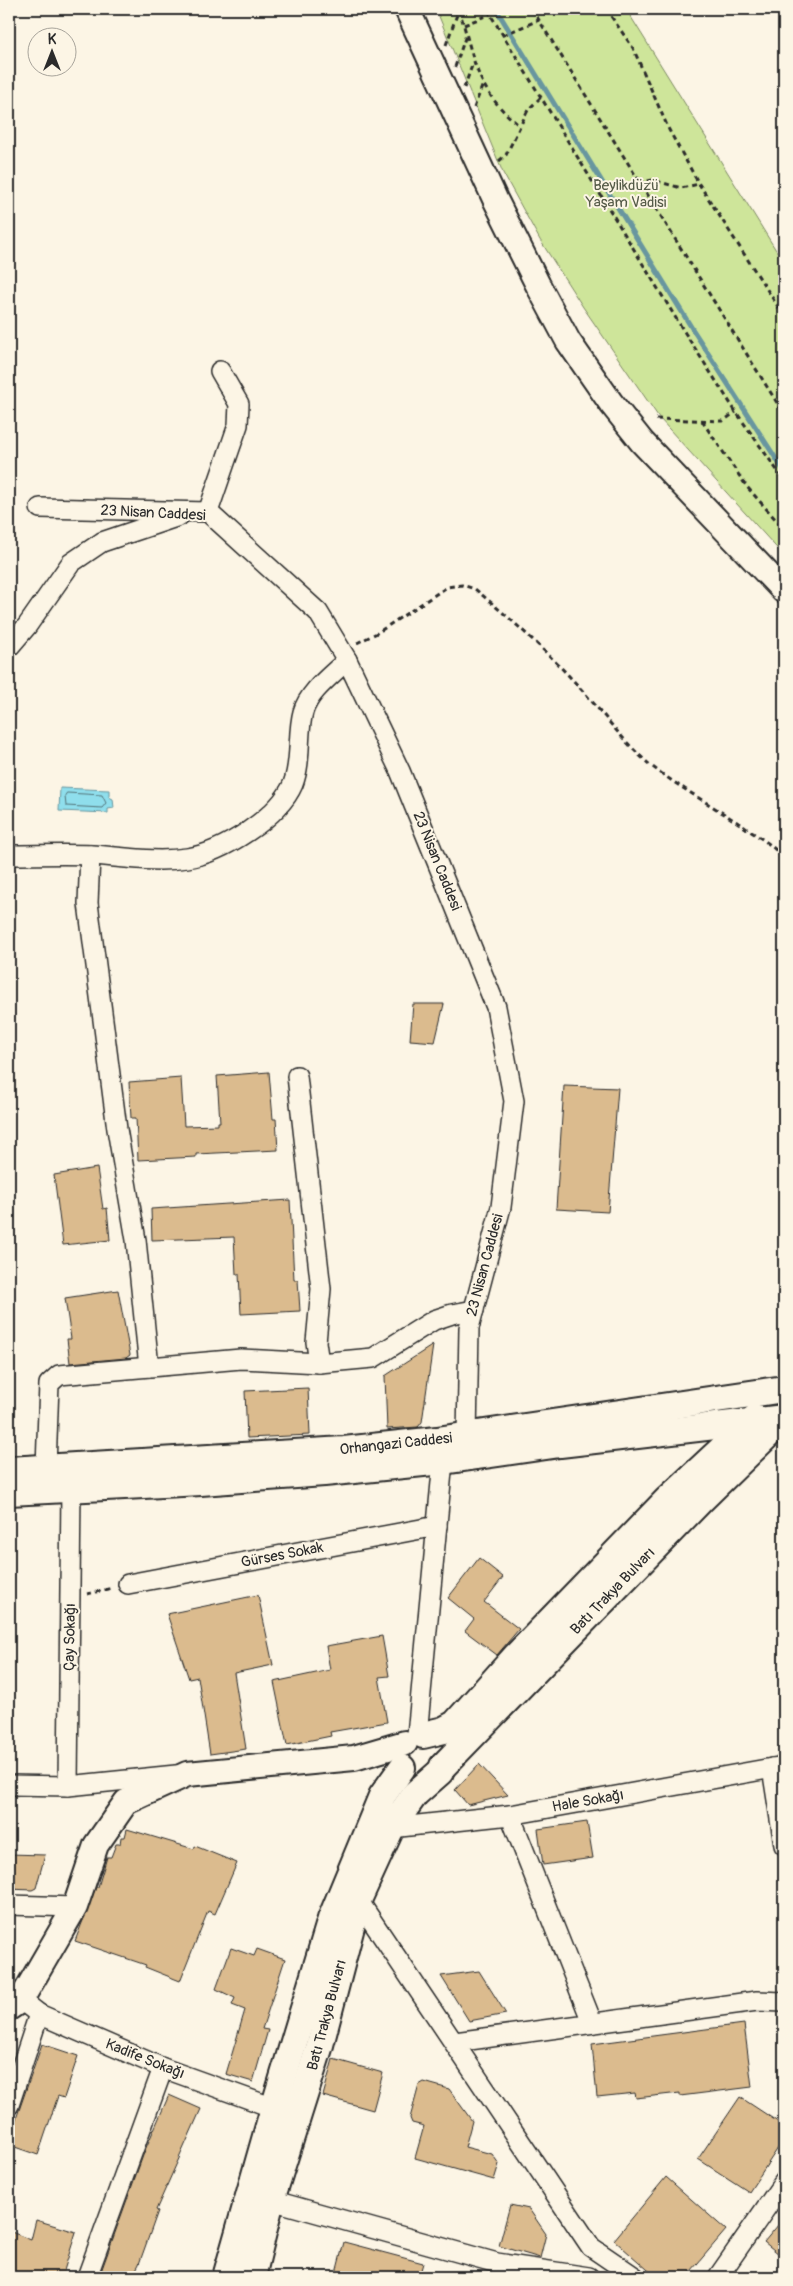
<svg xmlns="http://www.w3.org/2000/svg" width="793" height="2286" font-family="Pangolin,sans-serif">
  <rect width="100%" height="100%" fill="#fcf5e5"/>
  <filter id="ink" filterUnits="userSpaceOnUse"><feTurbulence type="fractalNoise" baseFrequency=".02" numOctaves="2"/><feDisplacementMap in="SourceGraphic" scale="10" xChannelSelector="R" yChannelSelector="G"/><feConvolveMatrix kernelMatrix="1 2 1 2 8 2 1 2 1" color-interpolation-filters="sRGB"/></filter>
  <g filter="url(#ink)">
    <polygon fill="#cee59a" stroke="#7c8862" points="436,9 626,9 784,263 784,556 660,419 583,307 540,240 503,173"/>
    <polygon fill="#8fdeec" stroke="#67969f" points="60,788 109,790 109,797 113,799 114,808 108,809 108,813 59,811"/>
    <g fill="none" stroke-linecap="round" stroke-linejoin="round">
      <polygon stroke="#537378" stroke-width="1" points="67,793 102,795 106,803 102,808 66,806 65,796"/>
      <polyline stroke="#67969f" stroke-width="5" points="496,9 693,330 784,471"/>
    </g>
    <g fill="#dbbb8e" stroke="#2b2b2b">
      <polygon points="413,1004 444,1004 435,1042 410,1040"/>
      <polygon points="269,1072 273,1119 276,1119 278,1150 196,1154 196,1157 138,1160 136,1118 131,1118 129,1082 181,1078 184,1126 218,1125 218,1122 220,1122 217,1076"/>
      <polygon points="564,1086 618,1088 608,1212 556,1209"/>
      <polygon points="97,1168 103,1209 107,1208 110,1240 63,1245 54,1175"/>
      <polygon points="290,1200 294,1280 298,1280 300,1311 241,1314 239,1274 236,1274 234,1237 152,1240 151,1209"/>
      <polygon points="118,1290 130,1355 126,1358 70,1363 67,1339 71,1339 65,1298"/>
      <polygon points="433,1345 422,1422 418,1427 387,1429 385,1376"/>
      <polygon points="308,1388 310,1435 247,1438 245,1391"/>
      <polygon points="479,1558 503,1577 484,1602 519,1629 497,1655 465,1631 474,1619 448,1598"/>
      <polygon points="258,1595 273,1665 234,1673 246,1749 210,1754 198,1677 189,1679 167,1614"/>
      <polygon points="382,1636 389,1676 379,1677 387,1722 330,1732 331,1736 287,1745 274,1682 330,1670 326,1646"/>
      <polygon points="479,1764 508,1795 468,1805 455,1790"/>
      <polygon points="587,1822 593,1858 543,1865 538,1829"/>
      <polygon points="127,1829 194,1849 195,1846 237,1863 215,1914 208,1911 180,1981 145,1967 146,1965 75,1941 96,1887 98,1887 107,1857 111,1857 116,1844 120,1844 121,1837 125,1837"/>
      <polygon points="9,1854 45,1855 36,1888 32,1890 9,1889"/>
      <polygon points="231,1948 254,1956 257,1949 285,1959 262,2029 268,2030 253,2082 226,2074 245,2010 232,2005 235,1998 216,1989"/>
      <polygon points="479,1971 506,2014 469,2021 441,1976"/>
      <polygon points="744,2024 752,2087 680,2096 680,2093 636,2098 635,2093 597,2097 592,2044"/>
      <polygon points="42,2044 78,2056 64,2098 58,2096 38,2155 9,2145 9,2139"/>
      <polygon points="333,2059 383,2073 373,2110 323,2096"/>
      <polygon points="424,2082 449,2089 472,2121 465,2147 492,2154 499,2164 494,2180 415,2158 424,2126 412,2123 410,2118 419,2085"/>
      <polygon points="169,2095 201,2109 156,2210 158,2211 139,2264 132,2277 99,2277 145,2150"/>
      <polygon points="740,2097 784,2126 784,2139 749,2192 698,2159"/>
      <polygon points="666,2177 726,2230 686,2277 656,2277 614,2240"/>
      <polygon points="510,2205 529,2209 546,2234 540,2258 499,2246"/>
      <polygon points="784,2218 784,2258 764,2242"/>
      <polygon points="36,2220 76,2232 62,2277 9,2277 9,2231 31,2240"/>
      <polygon points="344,2242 423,2263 419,2277 335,2277"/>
    </g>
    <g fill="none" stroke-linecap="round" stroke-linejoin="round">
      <g stroke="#2b2b2b" stroke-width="22">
        <g id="minor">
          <polyline points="40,508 208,512 318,612 347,660 400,771 496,1007 514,1101 501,1207 469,1328 467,1436"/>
          <polyline points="208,512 238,425 239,404 220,371"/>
          <polyline points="9,647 27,626 71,563 102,542 179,516"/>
          <path d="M9,855C37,855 65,854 92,855C124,857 156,863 187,858C222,853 279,817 293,784C302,761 297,733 303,712C309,691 332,675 347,660"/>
          <polyline points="90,855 88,903 117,1129 136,1240 149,1367"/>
          <polyline points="297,1076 321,1289 316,1342 319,1363"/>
          <polyline points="46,1467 49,1384 59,1375 241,1359 319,1363 373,1358 434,1320 452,1314 474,1310"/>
          <polyline points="128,1584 437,1526"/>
          <polyline points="417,1735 443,1461"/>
          <polyline points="772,1768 784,1845"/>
          <polyline points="9,1785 68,1786 176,1775"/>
          <polyline points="68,1786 71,1489"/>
          <polyline points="510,1815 592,2022"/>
          <polyline points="391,1828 510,1815 784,1766"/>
          <polyline points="358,1900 591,2247 635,2277"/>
          <polyline points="9,1905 75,1907"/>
          <polyline points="21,2000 39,2014 163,2068 274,2108"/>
          <polyline points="455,2042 757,2001 784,2002"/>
          <polyline points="9,2105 39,2014"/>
          <polyline points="271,2200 497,2263 589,2277"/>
          <polyline points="87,2277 163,2068"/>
          <polyline points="718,2277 784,2182"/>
        </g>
      </g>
      <g stroke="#2b2b2b" stroke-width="28">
        <g id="tertiary">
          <polyline points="407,9 495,199 538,285 568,341 611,403 642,442 784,591"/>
          <polyline points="9,2008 21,2000 75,1907 96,1845 126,1802 187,1774 354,1758 405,1743"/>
        </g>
      </g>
      <g stroke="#2b2b2b" stroke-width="30">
        <g id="secondary">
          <polyline points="9,1470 344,1450 437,1440 784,1389"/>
          <polyline points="9,1492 201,1482 324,1473 443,1461 560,1444 784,1418"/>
          <polyline points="423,1735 444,1730 455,1724 517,1655 667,1500 755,1418"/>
          <polyline points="443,1766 701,1500 784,1419"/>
          <polyline points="226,2277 274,2108 331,1919 382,1796 402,1768"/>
          <polyline points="252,2277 271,2200 320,2045 358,1900 391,1828 415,1794 440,1772"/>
        </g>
      </g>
      <g stroke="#2b2b2b" stroke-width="3" stroke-dasharray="5 4" stroke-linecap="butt">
        <path d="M459,9C475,60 474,89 520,126"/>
        <polyline points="487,9 685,333 736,412 784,480"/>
        <polyline points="532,9 784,414"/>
        <polyline points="606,9 633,48 669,130 699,184 784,316"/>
        <polyline points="464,25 490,14"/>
        <polyline points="503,35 539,20"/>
        <polyline points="446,45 459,9"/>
        <polyline points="455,67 466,35"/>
        <polyline points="464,88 473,63"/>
        <polyline points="474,108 483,84"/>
        <polyline points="499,161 506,155 528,110 542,96"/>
        <polyline points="640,179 643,182 653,180 681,188 699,184"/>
        <polyline points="656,419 723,421 736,412"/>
        <polyline points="702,421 747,487 784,529"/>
        <path d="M357,643L377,633L447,587L462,585L475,589C512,620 548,652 580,688C606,716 627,748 658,771C687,792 720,810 750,831C762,839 777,848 784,860"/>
        <polyline points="87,1594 113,1588"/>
      </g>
      <use href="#minor" stroke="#fcf5e5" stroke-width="19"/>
      <use href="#tertiary" stroke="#fcf5e5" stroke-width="24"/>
      <use href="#secondary" stroke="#fcf5e5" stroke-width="26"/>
    </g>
  </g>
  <g text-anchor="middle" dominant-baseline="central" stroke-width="4" stroke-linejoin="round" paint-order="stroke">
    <g font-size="15" fill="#545a47" stroke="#fcf5e5">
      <text x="626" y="185">Beylikdüzü<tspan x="626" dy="17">Yaşam Vadisi</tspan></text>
    </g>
    <g font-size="15" fill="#2b2b2b" stroke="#fcf5e5">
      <text transform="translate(153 513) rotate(3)">23 Nisan Caddesi</text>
      <text transform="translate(437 861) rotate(68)">23 Nisan Caddesi</text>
      <text transform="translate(485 1265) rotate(-75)">23 Nisan Caddesi</text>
      <text transform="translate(396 1444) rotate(-6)">Orhangazi Caddesi</text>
      <text transform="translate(282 1555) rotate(-11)">Gürses Sokak</text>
      <text transform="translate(613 1591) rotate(-46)">Batı Trakya Bulvarı</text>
      <text transform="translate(70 1637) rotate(-89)">Çay Sokağı</text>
      <text transform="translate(588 1801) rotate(-10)">Hale Sokağı</text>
      <text transform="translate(327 2015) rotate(-75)">Batı Trakya Bulvarı</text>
      <text transform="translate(145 2059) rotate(22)">Kadife Sokağı</text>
    </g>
  </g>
  <rect width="793" height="2286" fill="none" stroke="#fcf5e5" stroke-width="30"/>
  <rect x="15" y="15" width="763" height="2256" fill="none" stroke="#2b2b2b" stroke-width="2" filter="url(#ink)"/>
  <g transform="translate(52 52)"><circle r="24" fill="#fcf5e5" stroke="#a8a49b"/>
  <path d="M0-4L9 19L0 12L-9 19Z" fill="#2b2b2b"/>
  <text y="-8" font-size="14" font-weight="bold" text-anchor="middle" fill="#2b2b2b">K</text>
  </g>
</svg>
